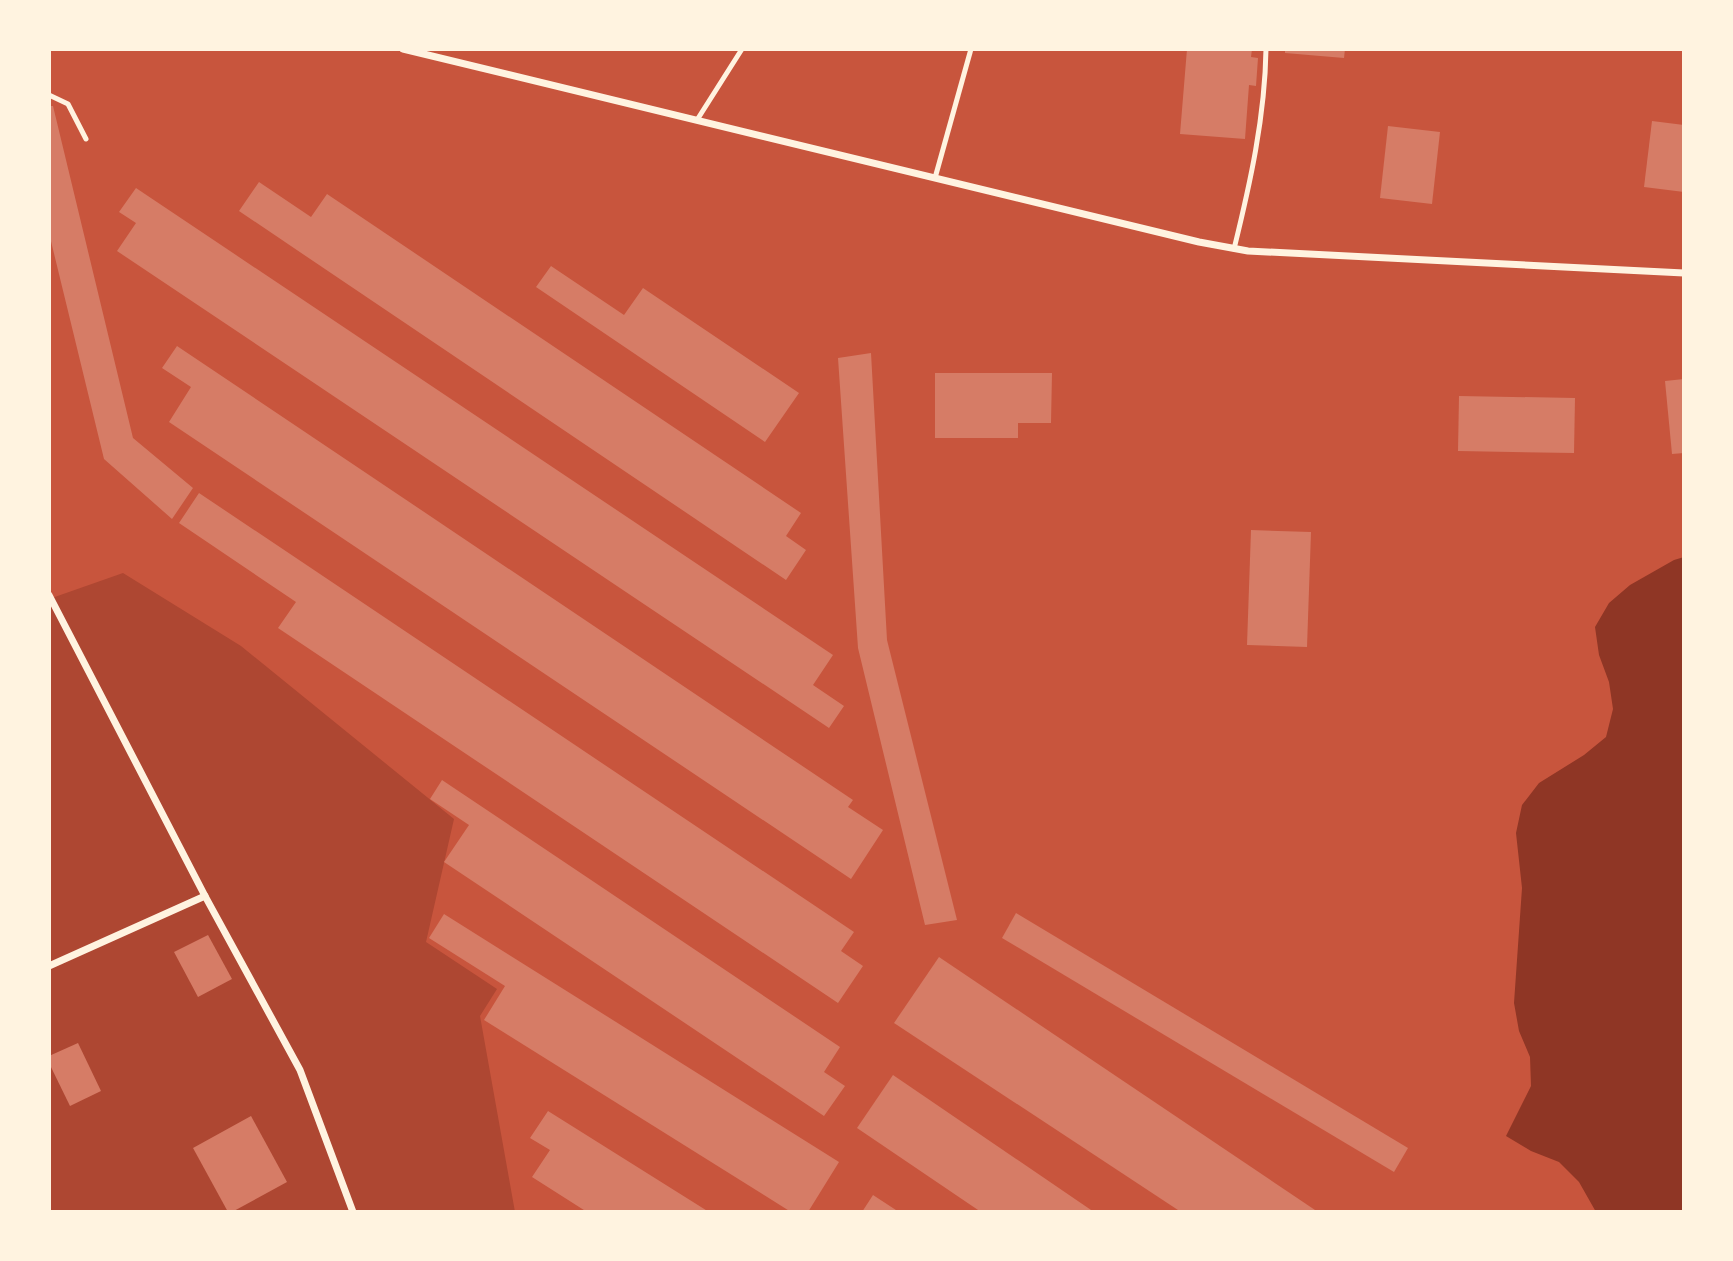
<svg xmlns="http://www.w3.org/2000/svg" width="1733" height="1261" font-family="Rubik,sans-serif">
  <rect width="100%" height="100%" fill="#c8553d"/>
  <polygon fill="#ae4732" points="123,573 241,646 454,819 426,942 497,989 480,1016 515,1212 49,1212 49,599"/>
  <polygon fill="#8f3625" points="1684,557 1684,1212 1596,1212 1579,1182 1559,1162 1531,1151 1506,1136 1531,1086 1530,1057 1519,1031 1514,1003 1522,888 1516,833 1522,805 1539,783 1584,755 1606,737 1613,709 1609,682 1599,655 1595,627 1609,603 1630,585 1674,560"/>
  <g fill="#d67c66">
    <polygon points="1187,49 1252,49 1251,57 1258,58 1256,86 1249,85 1245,139 1180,134"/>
    <polygon points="1285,49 1345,49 1344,58 1285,53"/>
    <polygon points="49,106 53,106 133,438 193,488 172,519 104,459 49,233"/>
    <polygon points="1652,121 1684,125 1684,192 1644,187"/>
    <polygon points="1388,126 1440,132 1432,204 1380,198"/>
    <polygon points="259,182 311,217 327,194 801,513 786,536 806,550 786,580 239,211"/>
    <polygon points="136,188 833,655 813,685 844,706 829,728 117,251 136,223 119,212"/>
    <polygon points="551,266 624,315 643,288 799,393 765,442 536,287"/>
    <polygon points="177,346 853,800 848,807 883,830 851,879 169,422 191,387 162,368"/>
    <polygon points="871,353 887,640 957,920 925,925 858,648 838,358"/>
    <polygon points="935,373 1052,373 1051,423 1018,423 1018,438 935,438"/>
    <polygon points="1684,379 1684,453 1672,454 1665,381"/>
    <polygon points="1459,396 1575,398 1574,453 1458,451"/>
    <polygon points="199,493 854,932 841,951 863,966 838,1003 278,628 296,602 179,523"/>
    <polygon points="1251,530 1311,532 1307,647 1247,645"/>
    <polygon points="442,780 840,1047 824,1072 845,1086 824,1116 444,862 469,825 430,799"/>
    <polygon points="1016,913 1408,1148 1394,1172 1002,938"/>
    <polygon points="444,914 839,1162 808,1212 791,1212 484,1020 505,986 429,938"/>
    <polygon points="208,935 232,979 198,997 174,952"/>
    <polygon points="939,957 1318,1212 1181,1212 894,1023"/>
    <polygon points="78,1043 101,1091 70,1106 49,1063 49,1056"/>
    <polygon points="893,1075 1094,1212 981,1212 857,1128"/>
    <polygon points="548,1111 709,1212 587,1212 532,1177 550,1150 530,1138"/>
    <polygon points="251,1116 287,1182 232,1212 228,1212 193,1148"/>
    <polygon points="873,1195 899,1212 862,1212"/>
  </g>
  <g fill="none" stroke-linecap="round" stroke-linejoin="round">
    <g stroke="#fff3e0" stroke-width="5">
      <polyline points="49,95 68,104 86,139"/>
      <polyline points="697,120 742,49"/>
      <polyline points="935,178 971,49"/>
      <path d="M1234,249C1250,184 1265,117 1266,49"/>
    </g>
    <g stroke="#fff3e0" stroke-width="7">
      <polyline points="403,49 1199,242 1248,251 1684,273"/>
      <polyline points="49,595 205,896 300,1070 353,1212"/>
      <polyline points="49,966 205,896"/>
    </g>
  </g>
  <rect width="1733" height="1261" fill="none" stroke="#fff3e0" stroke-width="102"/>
</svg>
